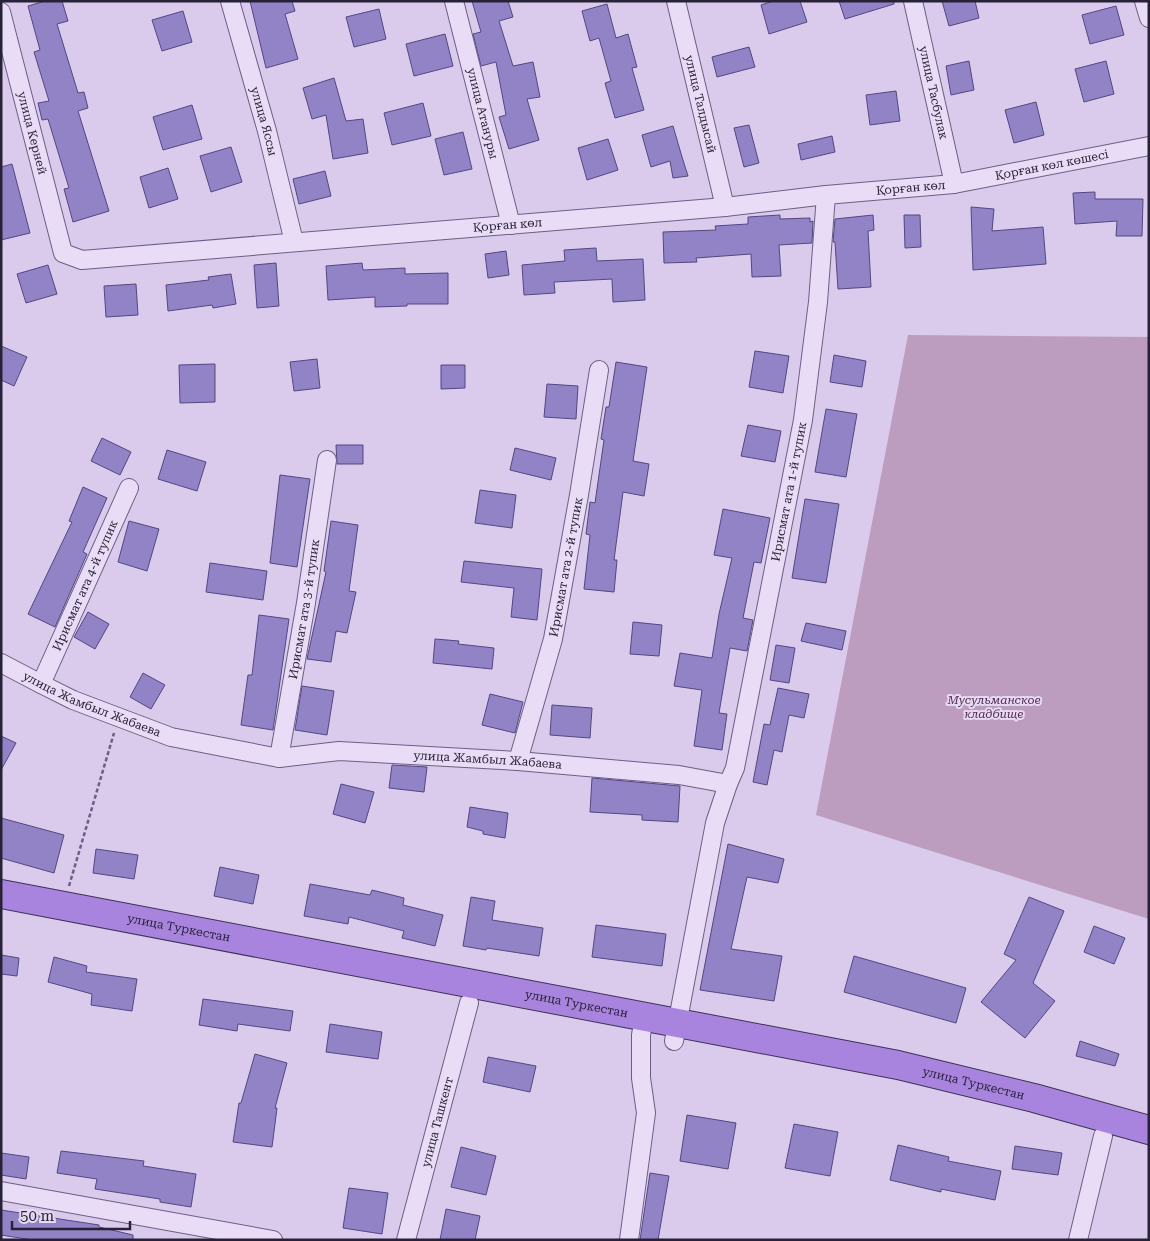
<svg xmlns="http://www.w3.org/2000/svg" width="1150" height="1241" font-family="'Roboto Serif',serif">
  <rect width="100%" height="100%" fill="#dacaeb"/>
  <polygon fill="#bc9cbf" points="908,335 1149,337 1149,919 816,815"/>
  <g fill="#9183c6" stroke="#534783">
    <polygon points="45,1 62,1 68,21 57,24 78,93 84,92 88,108 78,111 109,211 73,222 64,189 69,188 48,119 42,120 38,103 49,101 34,52 40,50 28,6"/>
    <polygon points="250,1 292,1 295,11 285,14 298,59 266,68"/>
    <polygon points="472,1 508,1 513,17 499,21 513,66 533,62 540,97 527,99 539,140 509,149 499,117 506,115 496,62 481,66 473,34 481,32"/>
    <polygon points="773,1 800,1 807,22 769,34 761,5"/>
    <polygon points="839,1 894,1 894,4 845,19"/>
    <polygon points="942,1 975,1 979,18 949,26"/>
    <polygon points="607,4 616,38 628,34 637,67 632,68 644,110 615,118 605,83 611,81 599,38 590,41 582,11"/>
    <polygon points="1116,6 1124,35 1090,44 1082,15"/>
    <polygon points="379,9 386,39 354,47 346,17"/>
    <polygon points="183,11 192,42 162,51 152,20"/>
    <polygon points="445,34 453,66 414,76 406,44"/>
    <polygon points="749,47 755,67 717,77 712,57"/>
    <polygon points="969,61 974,90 951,95 946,66"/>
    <polygon points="1106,61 1114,94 1084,102 1075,69"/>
    <polygon points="334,78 346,121 363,119 368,153 333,159 326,115 312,119 303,88"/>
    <polygon points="896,91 900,121 870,125 866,95"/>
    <polygon points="1036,102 1044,135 1014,143 1005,110"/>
    <polygon points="423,103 431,136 392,145 384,113"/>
    <polygon points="192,105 202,139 163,150 153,117"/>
    <polygon points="749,125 759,163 744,167 734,128"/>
    <polygon points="673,126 682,157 688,176 673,178 670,161 651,167 642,135"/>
    <polygon points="463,132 472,169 444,175 435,139"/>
    <polygon points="832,136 835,152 801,160 798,144"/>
    <polygon points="608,139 618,170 587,180 578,148"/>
    <polygon points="231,147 242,182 211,192 200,156"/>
    <polygon points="12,164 30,233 1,240 1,167"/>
    <polygon points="168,168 178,199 149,208 140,177"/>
    <polygon points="325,171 331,196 299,204 293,179"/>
    <polygon points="1095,192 1095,199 1143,199 1142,236 1116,236 1117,221 1075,224 1073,193"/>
    <polygon points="971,207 994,209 992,231 1043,227 1046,264 973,270"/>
    <polygon points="780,215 780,219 810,218 810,222 813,221 812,243 779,245 781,276 752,277 751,254 696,258 697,262 664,263 663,232 716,230 715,226 748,224 748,217"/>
    <polygon points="873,215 874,230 868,231 871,287 838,289 835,242 833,242 835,219"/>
    <polygon points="904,215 920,215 921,247 905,248"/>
    <polygon points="596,248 597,261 643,259 645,300 613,302 612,279 554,282 555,293 524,295 522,265 565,261 564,250"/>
    <polygon points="506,251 509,275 488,278 485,254"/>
    <polygon points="276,263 279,306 257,308 254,265"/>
    <polygon points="362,263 363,270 405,268 405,274 448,273 448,304 407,304 407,306 375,307 375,297 328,300 326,266"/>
    <polygon points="48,265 57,294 26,303 17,274"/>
    <polygon points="231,274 236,304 213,308 212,305 168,311 166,285 209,280 208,277"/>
    <polygon points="136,284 138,315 106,317 104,286"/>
    <polygon points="1,346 27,357 14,386 1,380"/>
    <polygon points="755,351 789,356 783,393 749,387"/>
    <polygon points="834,355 866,361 862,387 830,382"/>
    <polygon points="317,359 320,388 294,391 290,362"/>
    <polygon points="616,362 647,367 633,461 649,464 644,496 623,492 614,560 617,560 614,592 584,589 590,535 586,534 590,502 595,503 604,440 601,439 606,407 609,407"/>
    <polygon points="215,364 215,402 180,403 179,365"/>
    <polygon points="441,365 465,365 465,388 441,389"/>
    <polygon points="547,384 578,386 576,419 544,417"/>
    <polygon points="826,409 857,414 846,477 815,472"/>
    <polygon points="748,425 781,431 775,462 741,456"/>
    <polygon points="102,438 131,452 120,475 91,461"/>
    <polygon points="336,445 363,445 363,464 337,464"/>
    <polygon points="515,448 556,458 551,480 510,470"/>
    <polygon points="167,450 206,462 197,491 158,479"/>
    <polygon points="280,475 310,479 297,567 270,563"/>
    <polygon points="83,487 107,498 83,552 87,554 55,627 28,614 72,522 69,521"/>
    <polygon points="480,490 516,495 512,528 475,523"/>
    <polygon points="805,499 839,504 826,583 792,578"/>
    <polygon points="723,509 770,518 761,563 754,562 743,618 753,620 747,651 730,648 719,713 727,714 722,750 694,746 702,690 674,686 680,653 712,658 719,614 732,558 714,555"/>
    <polygon points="129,521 159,529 147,571 118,562"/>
    <polygon points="331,521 358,525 349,591 356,592 347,633 336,631 331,662 307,659 326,572 324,571"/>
    <polygon points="464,561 542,569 537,620 511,617 514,588 461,582"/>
    <polygon points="210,563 267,571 263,600 206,592"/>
    <polygon points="88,612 109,624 95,649 74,637"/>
    <polygon points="259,615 289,619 273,730 241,725 248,675 252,675"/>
    <polygon points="633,622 662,625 659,656 630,654"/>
    <polygon points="806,623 846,631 842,650 801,641"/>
    <polygon points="435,639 459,641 458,644 494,648 492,669 433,663"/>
    <polygon points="776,645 795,648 789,683 770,680"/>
    <polygon points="143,673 165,685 151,709 130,697"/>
    <polygon points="302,686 334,691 327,735 295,730"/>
    <polygon points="778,688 809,694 804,718 789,715 782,752 774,750 767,785 753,782 764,724 770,725"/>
    <polygon points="490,694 523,702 515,733 482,725"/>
    <polygon points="552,705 592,708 590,738 550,735"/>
    <polygon points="1,736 16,743 1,770"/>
    <polygon points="392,765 427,767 424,792 389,788"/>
    <polygon points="592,778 680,786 678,822 642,820 642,815 590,812"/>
    <polygon points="341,784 374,792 365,823 333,814"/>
    <polygon points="470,807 508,813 505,838 483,834 483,831 467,827"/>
    <polygon points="1,818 64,835 54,873 1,858"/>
    <polygon points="728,844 784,859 778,883 747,877 731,949 782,956 774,1001 700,990"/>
    <polygon points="96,849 138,855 134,879 93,873"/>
    <polygon points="220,867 259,875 253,904 214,896"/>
    <polygon points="310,884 370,895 372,890 404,898 403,905 443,915 435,946 402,938 404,931 349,917 348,924 304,916"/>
    <polygon points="471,897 495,901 492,920 543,928 539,956 487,948 486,950 463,946"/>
    <polygon points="1029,897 1064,911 1033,983 1055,1001 1025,1038 981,1002 1016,960 1004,954"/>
    <polygon points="596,925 666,934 662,966 592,957"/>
    <polygon points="1094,926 1125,938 1114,964 1084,952"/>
    <polygon points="1,955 19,958 17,976 1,974"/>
    <polygon points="854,956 966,988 956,1023 844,992"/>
    <polygon points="54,957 87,966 86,972 137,979 132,1011 91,1005 92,994 48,982"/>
    <polygon points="203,999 293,1011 290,1031 238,1024 237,1031 199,1025"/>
    <polygon points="330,1024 382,1032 378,1059 326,1052"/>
    <polygon points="1080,1041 1119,1054 1115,1066 1076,1056"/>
    <polygon points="255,1054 287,1063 275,1108 277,1108 272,1147 233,1142 239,1103 241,1103"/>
    <polygon points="488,1057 536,1066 530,1092 483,1082"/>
    <polygon points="687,1115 736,1123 728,1169 680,1161"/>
    <polygon points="794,1124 838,1132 830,1176 785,1168"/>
    <polygon points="898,1145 949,1157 948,1161 1001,1171 995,1200 941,1189 941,1192 890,1180"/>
    <polygon points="1015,1146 1062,1153 1058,1175 1012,1169"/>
    <polygon points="461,1147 496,1156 486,1195 451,1187"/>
    <polygon points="61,1151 144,1161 143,1166 196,1174 191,1207 160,1202 160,1199 95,1189 97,1179 57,1173"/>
    <polygon points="1,1153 29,1157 26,1179 1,1175"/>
    <polygon points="650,1173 669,1176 658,1240 640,1240"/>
    <polygon points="349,1188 388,1193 382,1234 343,1228"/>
    <polygon points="446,1209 480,1216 475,1240 440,1240"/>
    <polygon points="1,1210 99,1225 99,1227 133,1235 133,1240 33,1240 1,1235"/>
  </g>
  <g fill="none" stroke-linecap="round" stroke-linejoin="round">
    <g stroke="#6c5f86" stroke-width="20">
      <g id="minor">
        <path id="s1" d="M230,1L267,131L294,242"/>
        <path id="s2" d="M454,1L511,225"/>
        <path id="s3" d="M676,1L725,207"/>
        <path id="s4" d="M913,1L954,184"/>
        <polyline points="1144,1 1149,18"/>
        <path id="s5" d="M1,12L63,253L82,260L725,207L826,195L954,184L1149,146"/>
        <path id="s6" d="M1,663L41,684L73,700L171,737L279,758L339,751L518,761L679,775L728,784L715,823L674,1041"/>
        <path id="s7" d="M41,684L129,488"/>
        <path id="s8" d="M279,758L306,603L327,460"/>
        <path id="s9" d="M518,761L553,639L579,495L599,370"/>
        <path id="s10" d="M728,784L735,768L803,420L818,302L826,195"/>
        <polyline points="1,1191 273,1240"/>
        <path id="s11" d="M406,1240L469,1003"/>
        <polyline points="629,1240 646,1113 641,1078 641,1035 644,1018"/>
        <polyline points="1078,1240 1103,1136"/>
      </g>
    </g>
    <g stroke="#3c3355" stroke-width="30">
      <g id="trunk">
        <path id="s12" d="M1,894L898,1065L1034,1098L1149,1130"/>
      </g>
    </g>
    <polyline stroke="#6c5f86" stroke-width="2.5" stroke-dasharray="4 2.5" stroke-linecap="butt" points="69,886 114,733"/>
    <use href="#minor" stroke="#e9dcf6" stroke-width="18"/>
    <use href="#trunk" stroke="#a984de" stroke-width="28"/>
  </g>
  <g text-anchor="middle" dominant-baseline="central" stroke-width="4" stroke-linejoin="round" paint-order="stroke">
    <g font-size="12" fill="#282238" stroke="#e6d9f3">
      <text stroke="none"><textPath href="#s4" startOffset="94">улица Тасбулак</textPath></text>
      <text stroke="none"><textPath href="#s3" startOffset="106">улица Талдысай</textPath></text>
      <text stroke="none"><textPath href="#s2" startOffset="116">улица Атануры</textPath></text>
      <text stroke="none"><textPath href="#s1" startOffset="125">улица Яссы</textPath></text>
      <text stroke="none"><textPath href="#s5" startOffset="125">улица Керней</textPath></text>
      <text stroke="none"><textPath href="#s5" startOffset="1244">Қорған көл көшесі</textPath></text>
      <text stroke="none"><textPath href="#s5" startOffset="1101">Қорған көл</textPath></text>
      <text stroke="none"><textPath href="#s5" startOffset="696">Қорған көл</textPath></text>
      <text stroke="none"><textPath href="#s10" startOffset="299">Ирисмат ата 1-й тупик</textPath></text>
      <text stroke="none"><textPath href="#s9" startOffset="200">Ирисмат ата 2-й тупик</textPath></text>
      <text stroke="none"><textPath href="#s7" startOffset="108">Ирисмат ата 4-й тупик</textPath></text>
      <text stroke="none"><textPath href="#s8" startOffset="151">Ирисмат ата 3-й тупик</textPath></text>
      <text stroke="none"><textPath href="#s6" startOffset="100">улица Жамбыл Жабаева</textPath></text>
      <text stroke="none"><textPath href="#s6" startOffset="505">улица Жамбыл Жабаева</textPath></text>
      <text stroke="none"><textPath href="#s12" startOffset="181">улица Туркестан</textPath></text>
      <text stroke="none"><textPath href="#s12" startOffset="586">улица Туркестан</textPath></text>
      <text stroke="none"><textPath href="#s12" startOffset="991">улица Туркестан</textPath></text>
      <text stroke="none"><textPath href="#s11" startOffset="122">улица Ташкент</textPath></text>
    </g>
    <g font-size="12" font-style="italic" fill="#532a51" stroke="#e6d9f3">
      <text x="994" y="700">Мусульманское<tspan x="994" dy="14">кладбище</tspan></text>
    </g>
  </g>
  <rect width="1150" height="1241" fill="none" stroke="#282238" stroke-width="5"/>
  <path d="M12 1221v8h118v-8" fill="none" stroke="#282238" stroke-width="2.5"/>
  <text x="20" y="1221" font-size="15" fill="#282238" stroke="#e6d9f3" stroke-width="4" paint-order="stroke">50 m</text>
</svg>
